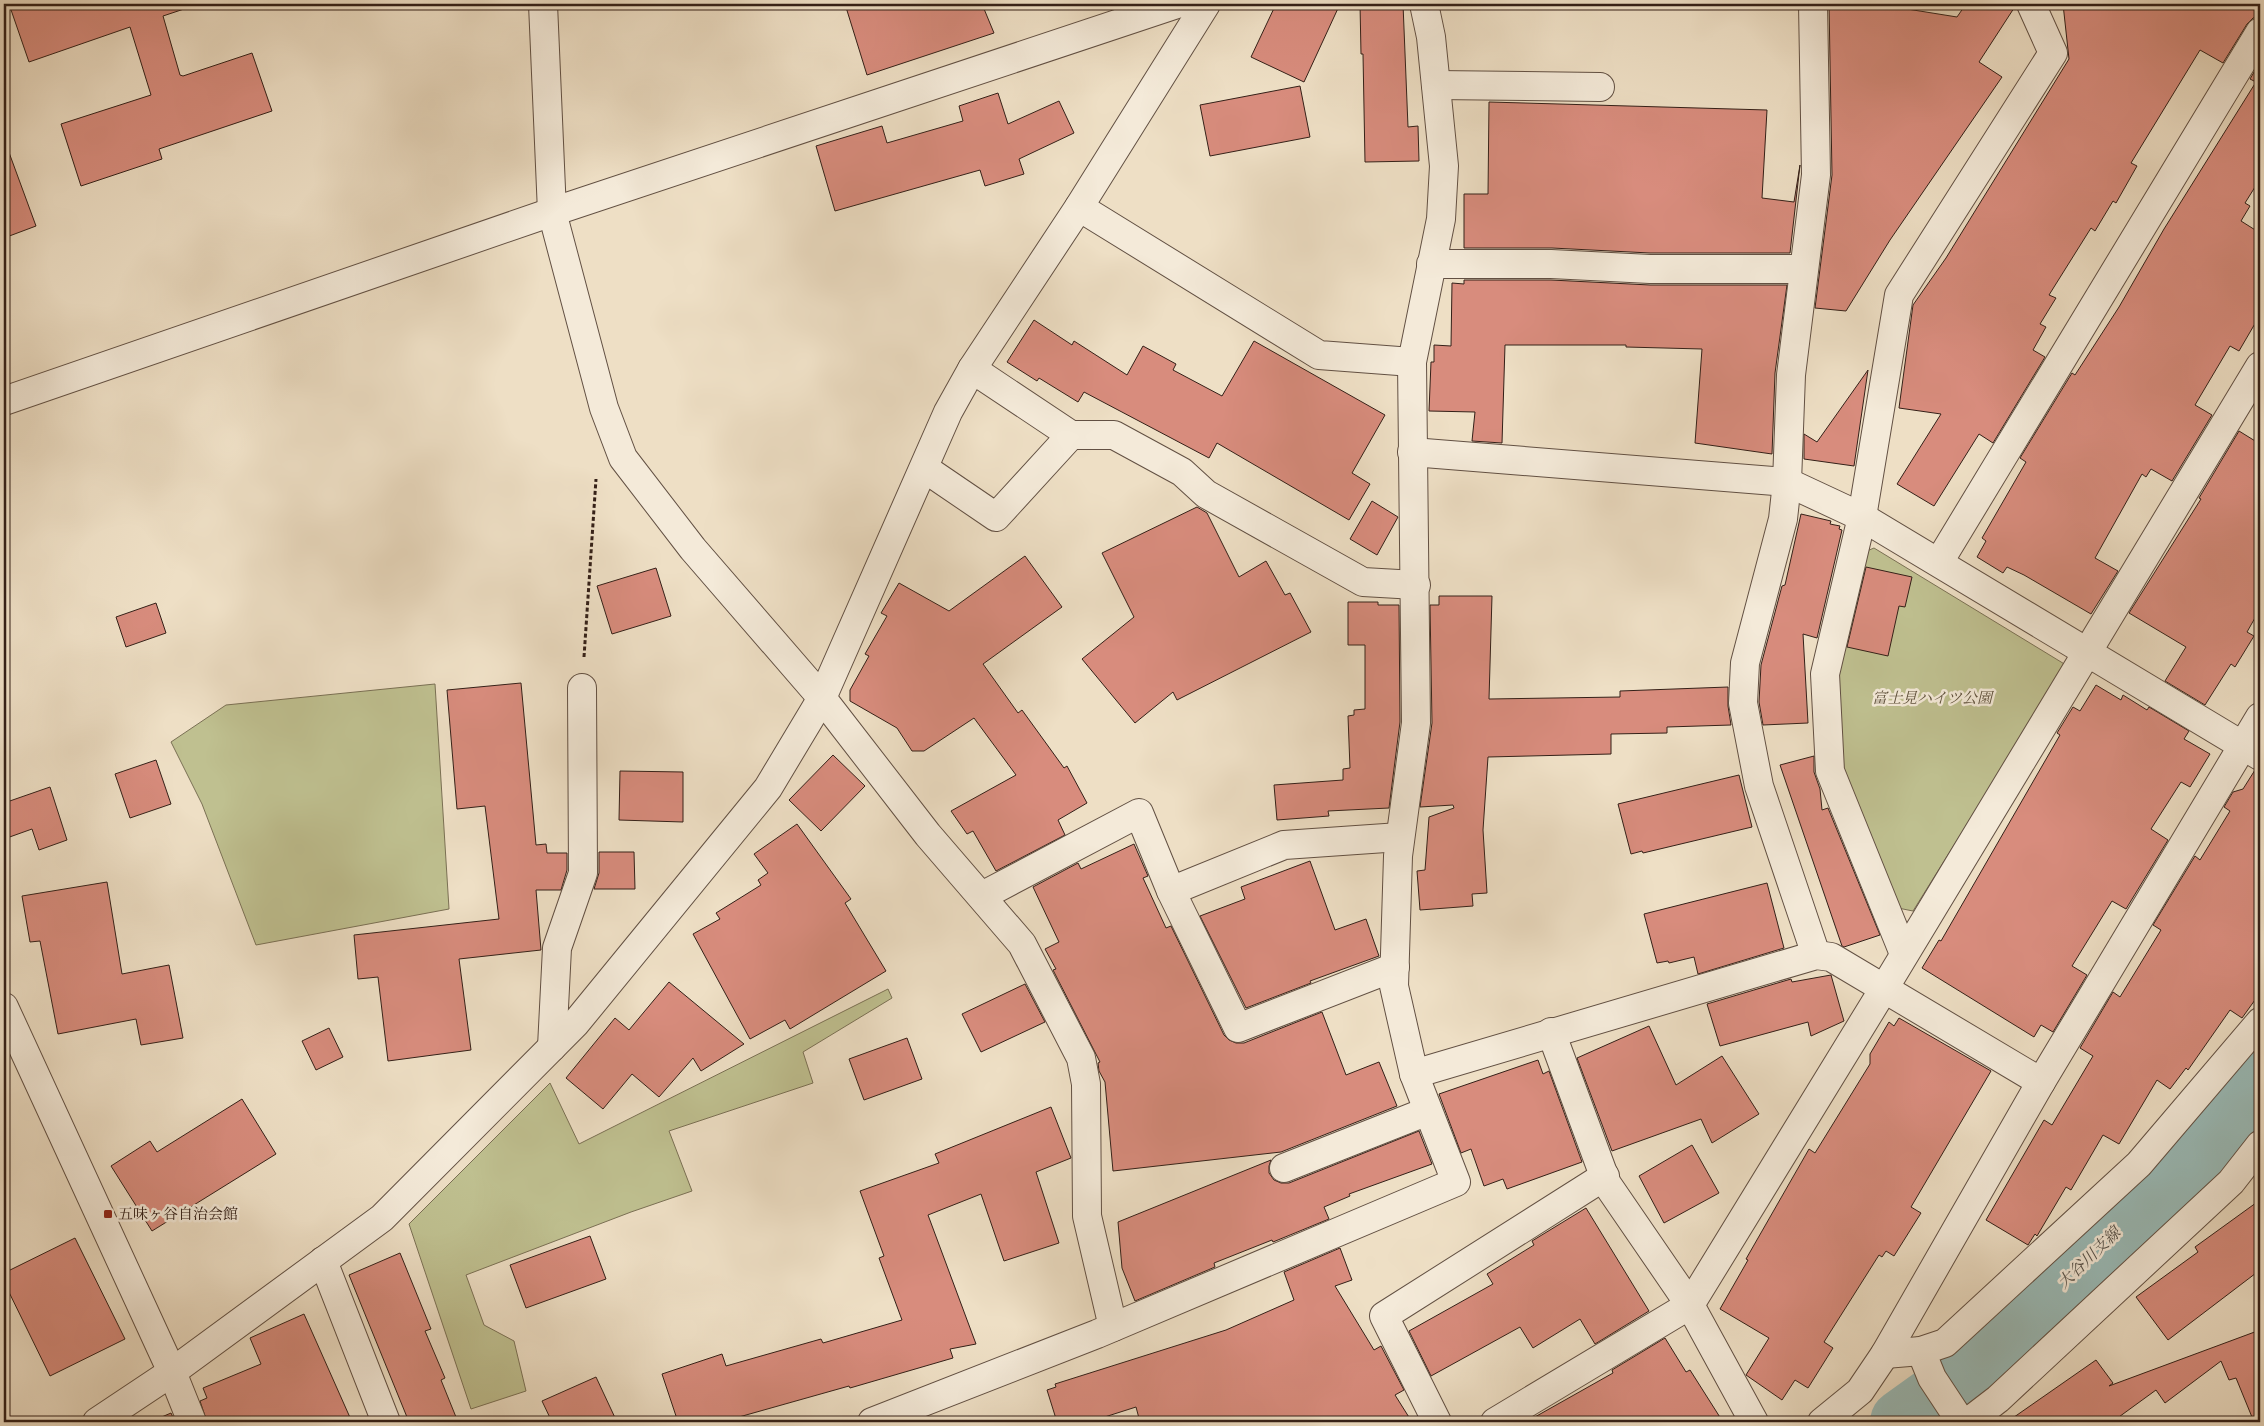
<svg xmlns="http://www.w3.org/2000/svg" width="2264" height="1426" font-family="'IM FELL Double Pica','Noto Serif JP',serif">
  <rect width="100%" height="100%" fill="#eedfc5"/>
  <filter id="stains"><feTurbulence type="fractalNoise" baseFrequency=".004" numOctaves="4"/><feColorMatrix values="0 0 0 0 .2 0 0 0 0 .09 0 0 0 0 .02 0 0 0 .5 -.17"/></filter>
  <radialGradient id="worn" r=".72"><stop offset=".6" stop-color="#630" stop-opacity="0"/><stop offset="1" stop-color="#630" stop-opacity=".3"/></radialGradient>
  <g fill="#bfc090" stroke="#7a7054">
    <polygon points="1874,548 2066,665 1913,911 1898,908 1839,771 1833,673 1862,553"/>
    <polygon points="435,684 449,909 256,945 202,804 171,742 226,705"/>
    <polygon points="888,989 892,998 803,1052 813,1083 669,1131 692,1191 631,1212 466,1275 484,1325 514,1341 526,1391 471,1409 409,1224 550,1083 579,1144"/>
  </g>
  <g fill="none" stroke-linecap="round" stroke-linejoin="round">
    <polyline stroke="#9abcb9" stroke-width="66" points="1903,1422 1967,1376 2166,1184 2260,1079"/>
  </g>
  <g fill="#d88c7d" stroke="#342018">
    <polygon points="9,4 183,4 184,9 163,16 180,75 183,76 252,53 272,111 159,149 162,159 81,186 61,124 151,95 130,27 29,62"/>
    <polygon points="845,4 982,4 994,33 867,75"/>
    <polygon points="1276,4 1340,4 1304,82 1251,57"/>
    <polygon points="1360,4 1403,4 1408,127 1418,126 1419,161 1365,162 1363,54 1361,54"/>
    <polygon points="1829,4 1876,4 1957,17 1966,4 2016,5 1979,62 2002,77 1890,240 1846,311 1815,308 1832,175"/>
    <polygon points="2063,4 2260,4 2260,16 2253,18 2247,24 2223,63 2200,50 2131,163 2137,166 2116,203 2113,201 2095,231 2091,228 2049,295 2056,298 2040,324 2046,327 2033,350 2045,357 1993,443 1979,434 1934,506 1897,484 1941,414 1899,408 1913,305 1946,258 2069,59"/>
    <polygon points="2260,62 2260,179 2245,203 2250,206 2241,221 2260,233 2260,315 2239,351 2230,346 2195,405 2212,415 2172,481 2151,469 2146,477 2142,474 2095,558 2118,571 2091,614 2024,575 2007,567 2003,573 1977,557 1986,541 1982,538 2026,462 2020,458 2072,373 2075,375 2119,307 2164,229 2256,82 2250,79"/>
    <polygon points="1300,86 1310,137 1210,156 1200,105"/>
    <polygon points="998,93 1008,124 1059,101 1074,133 1019,159 1024,174 985,186 980,170 835,211 816,146 882,126 887,143 963,121 959,106"/>
    <polygon points="1489,102 1767,110 1762,198 1794,202 1800,165 1790,253 1650,253 1552,248 1464,248 1464,194 1488,194"/>
    <polygon points="4,147 7,147 36,226 4,238"/>
    <polygon points="1464,280 1551,280 1650,285 1787,285 1775,373 1772,454 1695,443 1702,349 1626,347 1626,345 1505,345 1502,443 1472,441 1475,412 1429,411 1431,362 1434,362 1434,345 1451,346 1452,283 1464,284"/>
    <polygon points="1034,320 1072,345 1074,341 1127,375 1143,346 1176,364 1173,370 1222,396 1254,341 1385,415 1352,473 1370,484 1349,520 1217,443 1209,458 1084,392 1078,402 1039,378 1037,381 1007,362"/>
    <polygon points="1868,370 1854,466 1804,459 1804,434 1817,442"/>
    <polygon points="2239,431 2260,444 2260,609 2247,632 2254,636 2235,667 2231,664 2205,705 2165,681 2186,647 2129,613 2201,499 2199,498"/>
    <polygon points="1372,501 1398,517 1377,555 1350,539"/>
    <polygon points="1197,507 1207,513 1239,577 1266,561 1285,595 1290,593 1311,632 1177,700 1173,692 1135,723 1082,659 1134,617 1102,553"/>
    <polygon points="1801,514 1831,521 1830,524 1840,526 1839,529 1842,530 1817,638 1803,634 1808,723 1763,725 1759,702 1761,665 1782,586 1785,585"/>
    <polygon points="1025,556 1062,607 983,664 1018,713 1022,710 1064,768 1067,766 1087,803 1058,820 1065,835 996,871 973,831 967,834 951,811 1016,775 974,718 924,751 912,751 897,728 850,701 850,690 869,656 865,654 887,616 881,613 899,583 949,611"/>
    <polygon points="1866,567 1912,577 1905,607 1899,606 1888,656 1847,647"/>
    <polygon points="656,568 671,616 612,634 597,586"/>
    <polygon points="1439,596 1492,596 1489,699 1620,697 1620,691 1728,687 1728,706 1731,725 1667,727 1667,733 1611,734 1611,754 1488,757 1483,830 1487,893 1472,894 1473,906 1420,910 1417,871 1425,870 1429,817 1454,808 1453,805 1420,807 1432,723 1430,605 1439,605"/>
    <polygon points="1348,602 1378,602 1378,605 1399,605 1400,722 1389,808 1328,811 1329,816 1277,820 1274,785 1343,780 1343,769 1350,768 1348,716 1354,715 1354,710 1365,709 1365,645 1348,645"/>
    <polygon points="156,603 166,633 126,647 116,617"/>
    <polygon points="521,683 536,845 546,844 547,853 567,853 567,870 561,890 536,890 541,950 459,959 471,1050 388,1061 378,977 358,979 354,935 499,919 485,806 457,809 447,690"/>
    <polygon points="2096,685 2121,700 2123,695 2147,710 2149,707 2189,731 2184,739 2210,754 2190,787 2181,782 2151,829 2168,840 2126,909 2112,901 2072,966 2087,975 2053,1032 2041,1025 2034,1037 1922,968 1939,940 1941,941 2060,735 2057,733 2073,707 2080,711"/>
    <polygon points="833,755 865,786 821,831 789,800"/>
    <polygon points="1814,756 1814,772 1820,789 1822,810 1828,808 1880,935 1844,947 1842,946 1780,765"/>
    <polygon points="156,760 171,804 130,818 115,774"/>
    <polygon points="2255,770 2260,772 2260,993 2242,1018 2230,1010 2188,1070 2186,1068 2170,1089 2157,1080 2119,1144 2103,1135 2071,1190 2066,1187 2037,1236 2035,1234 2028,1245 1986,1220 2044,1120 2052,1125 2093,1056 2080,1048 2113,992 2120,997 2161,930 2153,925 2195,856 2200,860 2230,811 2224,807 2233,792 2243,789"/>
    <polygon points="620,771 683,772 683,822 619,820"/>
    <polygon points="1739,775 1752,827 1643,853 1642,851 1631,854 1618,804"/>
    <polygon points="50,787 67,840 39,850 32,829 4,839 4,803"/>
    <polygon points="797,824 851,899 845,903 886,971 790,1029 785,1020 750,1039 693,934 720,919 716,913 761,885 758,880 768,873 754,854"/>
    <polygon points="1134,844 1148,876 1143,878 1166,928 1171,926 1224,1035 1229,1040 1236,1043 1244,1043 1322,1012 1346,1075 1379,1062 1397,1106 1281,1152 1113,1171 1105,1082 1099,1071 1098,1063 1100,1062 1053,970 1056,969 1045,949 1059,942 1033,887 1078,863 1081,869"/>
    <polygon points="599,852 634,852 635,889 594,889 599,873"/>
    <polygon points="1310,861 1335,930 1366,919 1379,956 1310,981 1311,983 1246,1008 1200,916 1245,899 1241,887"/>
    <polygon points="107,882 122,974 169,965 183,1038 141,1045 136,1019 58,1034 40,941 30,942 22,896"/>
    <polygon points="1767,883 1784,948 1698,974 1694,957 1669,963 1668,961 1657,963 1644,914"/>
    <polygon points="1831,975 1844,1021 1811,1036 1808,1022 1720,1046 1707,1004 1791,979 1792,982"/>
    <polygon points="669,982 744,1044 701,1071 693,1058 659,1097 632,1074 603,1109 566,1078 615,1018 629,1030"/>
    <polygon points="1025,984 1045,1022 981,1052 962,1014"/>
    <polygon points="1899,1018 1991,1071 1911,1207 1921,1213 1894,1256 1886,1251 1882,1257 1879,1255 1824,1342 1833,1348 1808,1388 1795,1380 1782,1400 1746,1375 1769,1338 1720,1309 1748,1260 1746,1259 1809,1149 1815,1153 1870,1064 1870,1054 1889,1022 1894,1026"/>
    <polygon points="1649,1026 1676,1085 1722,1056 1759,1114 1712,1143 1701,1119 1612,1151 1577,1058"/>
    <polygon points="329,1028 343,1057 316,1070 302,1041"/>
    <polygon points="907,1038 922,1079 864,1100 849,1059"/>
    <polygon points="1538,1060 1543,1074 1549,1071 1582,1162 1507,1189 1503,1179 1484,1186 1471,1149 1461,1153 1439,1094"/>
    <polygon points="242,1099 276,1154 152,1231 111,1166 150,1141 157,1152"/>
    <polygon points="1051,1107 1071,1158 1036,1172 1059,1243 1004,1261 981,1194 928,1215 976,1344 950,1349 953,1358 850,1388 849,1386 739,1417 740,1422 678,1422 662,1374 722,1354 726,1366 821,1339 823,1343 902,1320 879,1258 884,1256 860,1191 939,1163 935,1154"/>
    <polygon points="1419,1131 1432,1164 1349,1194 1350,1196 1324,1207 1329,1219 1273,1242 1272,1240 1214,1263 1215,1267 1135,1301 1122,1268 1118,1222 1271,1160 1269,1166 1269,1173 1274,1180 1281,1183 1289,1183"/>
    <polygon points="1692,1145 1719,1193 1664,1223 1639,1176"/>
    <polygon points="2260,1200 2260,1270 2168,1340 2136,1297 2198,1252 2195,1247"/>
    <polygon points="1586,1208 1649,1311 1595,1344 1580,1319 1533,1348 1520,1327 1431,1376 1409,1331 1493,1284 1487,1274 1534,1245 1532,1241"/>
    <polygon points="590,1236 606,1279 526,1308 510,1265"/>
    <polygon points="75,1238 125,1339 50,1376 4,1282 4,1273"/>
    <polygon points="1340,1248 1352,1280 1335,1286 1374,1350 1381,1346 1404,1390 1395,1395 1412,1422 1140,1422 1136,1407 1089,1422 1057,1422 1047,1390 1056,1387 1055,1384 1226,1330 1294,1300 1284,1272"/>
    <polygon points="400,1253 431,1329 425,1331 445,1378 441,1380 458,1422 409,1422 349,1275"/>
    <polygon points="304,1314 352,1422 207,1422 200,1401 207,1398 203,1388 261,1364 250,1338"/>
    <polygon points="2260,1330 2260,1422 2254,1422 2236,1378 2229,1380 2221,1361 2165,1403 2156,1390 2112,1422 2007,1422 2096,1360 2113,1383 2109,1386"/>
    <polygon points="1665,1338 1686,1372 1690,1370 1723,1422 1526,1422 1613,1373 1612,1370"/>
    <polygon points="596,1377 617,1422 552,1422 542,1401"/>
    <polygon points="171,1413 175,1422 150,1422"/>
  </g>
  <g fill="none" stroke-linecap="round" stroke-linejoin="round">
    <g stroke="#625043" stroke-width="30">
      <g id="minor">
        <polyline points="543,4 552,212 604,408 623,458 693,549 822,698 928,835 1022,944 1081,1058 1086,1084 1087,1216 1113,1327"/>
        <polyline points="1813,4 1816,175 1791,375 1787,482 1783,519 1745,663 1743,703 1759,786 1816,955"/>
        <polyline points="1436,85 1600,87"/>
        <polyline points="1079,207 1319,355 1412,362"/>
        <polyline points="1431,264 1551,264 1650,269 1803,269"/>
        <polyline points="972,369 1071,435 1114,435 1182,472 1206,494 1363,582 1416,585"/>
        <polyline points="4,401 552,212 1177,4"/>
        <polyline points="1412,452 1787,482 1862,517 2260,756"/>
        <polyline points="924,468 996,517 1071,435"/>
        <polyline points="1939,562 2260,32"/>
        <polyline points="982,896 1139,813 1171,891"/>
        <polyline points="1904,954 1830,771 1825,674 1862,517 1899,295 2053,53 2031,4"/>
        <polyline points="1395,967 1238,1028 1171,891 1284,845 1400,837"/>
        <polyline points="4,1007 172,1372 192,1422"/>
        <polyline points="1551,1032 1607,1184 1690,1305 1754,1422"/>
        <polyline points="552,1047 557,948 583,873 582,688"/>
        <polyline points="1414,1074 1816,955 1831,957 2041,1082"/>
        <polyline points="1284,1168 1428,1111"/>
        <polyline points="323,1261 386,1422"/>
        <polyline points="1921,1351 1932,1378 1961,1422"/>
        <polyline points="1885,1354 1921,1351 1945,1343 2139,1164 2260,1022"/>
        <polyline points="97,1422 172,1372 382,1218 575,1024 768,788 822,698 948,412 972,369 1079,207 1206,4"/>
        <polyline points="872,1422 1097,1334 1456,1182 1414,1074 1394,986 1398,856 1416,723 1412,362 1441,219 1444,166 1431,37 1424,4"/>
        <polyline points="1437,1422 1384,1316 1605,1176"/>
        <polyline points="1495,1422 1690,1305 1885,987 2260,366"/>
        <polyline points="1822,1422 1860,1391 1885,1354 2041,1082 2260,717"/>
        <polyline points="1968,1422 1998,1399 2231,1182 2260,1145"/>
      </g>
    </g>
    <polyline stroke="#342018" stroke-width="3" stroke-dasharray="4 2.5" stroke-linecap="butt" points="584,657 596,479"/>
    <use href="#minor" stroke="#f4ead9" stroke-width="28"/>
  </g>
  <rect fill="#8f2418" stroke="#f4ead9" stroke-width="2" x="103" y="1209" width="10" height="10" rx="2.5"/>
  <g text-anchor="middle" dominant-baseline="central" stroke-width="5" stroke-linejoin="round" paint-order="stroke">
    <g font-size="15" font-style="italic" fill="#5e503c" stroke="#f4ead9">
      <text x="1932" y="698">富士見ハイツ公園</text>
    </g>
    <g font-size="15" fill="#342018" stroke="#f4ead9" text-anchor="start">
      <text x="118" y="1214">五味ヶ谷自治会館</text>
    </g>
    <g font-size="16" font-style="italic" fill="#534f48" stroke="#f4ead9">
      <text transform="translate(2089 1258) rotate(-44)">大谷川支線</text>
    </g>
  </g>
  <rect width="2264" height="1426" fill="none" stroke="#eedfc5" stroke-width="20"/>
  <rect x="5" y="5" width="2254" height="1416" fill="none" stroke="#342018" stroke-width="2.5"/>
  <rect x="10" y="10" width="2244" height="1406" fill="none" stroke="#342018"/>
  <rect width="100%" height="100%" filter="url(#stains)"/>
  <rect width="100%" height="100%" fill="url(#worn)"/>
</svg>
